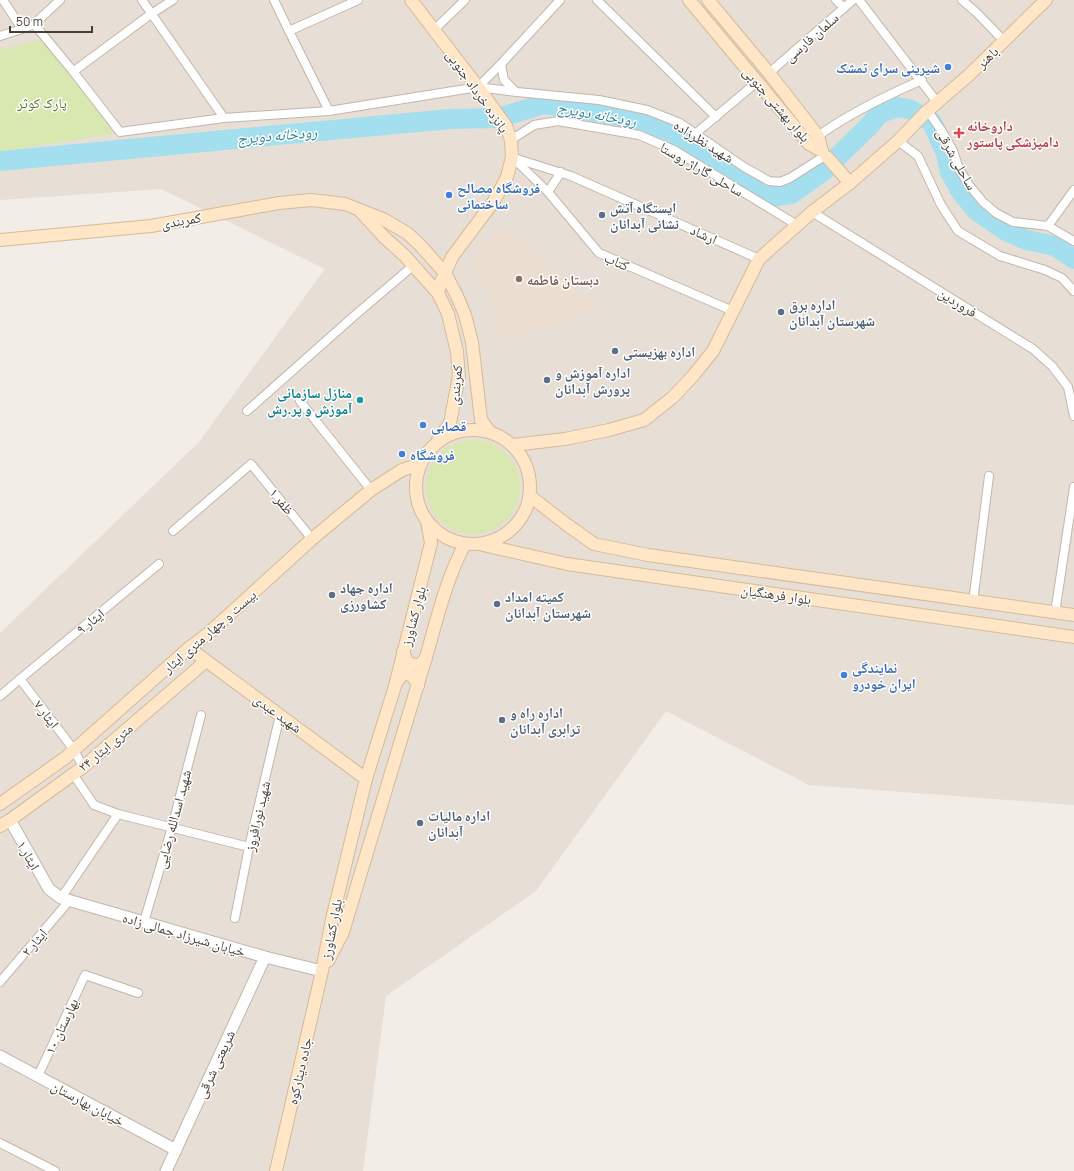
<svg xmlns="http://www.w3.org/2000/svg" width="1074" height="1171" font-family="Manrope,'Noto Naskh Arabic',sans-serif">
  <rect width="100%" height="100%" fill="#f3ede7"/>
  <polygon fill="#e7ded5" points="0,0 1074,0 1074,805 809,785 666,711 536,891 386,996 363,1171 0,1171 0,633 199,442 325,269 161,189 0,200"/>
  <polygon fill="#ecdfd1" points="500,225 598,311 502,341 487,290 468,267"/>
  <g fill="#d9e7b0">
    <polygon points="40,40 73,71 117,133 0,152 0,50"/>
    <circle cx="473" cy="487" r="47"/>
  </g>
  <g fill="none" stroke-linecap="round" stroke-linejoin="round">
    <polyline stroke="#a4dfef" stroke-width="20" points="0,161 450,119 498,118 544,104 604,113 639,120 672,132 760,189 776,196 791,194 822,172 869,126 879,114 897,107 909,109 932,122 946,154 950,172 961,192 977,211 1006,231 1027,240 1055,246 1074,259"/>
    <g stroke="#c2b6ad" stroke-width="10">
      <g id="minor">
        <polyline points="3,0 22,29"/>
        <polyline points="142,0 224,118"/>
        <polyline points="274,0 289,31"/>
        <polyline points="597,0 716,117"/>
        <polyline points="836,0 844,8"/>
        <polyline points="859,0 937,102"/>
        <polyline points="962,0 977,13 1004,41"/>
        <polyline points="34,24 72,70 120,132 224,118 329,111 478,87 501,64 560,0"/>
        <polyline points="434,30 465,0"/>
        <polyline points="0,36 22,29 34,24 60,0"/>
        <polyline points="501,64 504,80 516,92"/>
        <polyline points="74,71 151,14 173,0"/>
        <polyline points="769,73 853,0"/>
        <polyline points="478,87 517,92 599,100 647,110 680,123 744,167 769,181 780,182 790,178 826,155"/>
        <polyline points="329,111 289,31 358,0"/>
        <polyline points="928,111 943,133 953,151 959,169 969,185 983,202 996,213 1013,222 1048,226 1074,241"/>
        <polyline points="695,134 757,82"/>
        <path d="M818,136C850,113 885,96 922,80"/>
        <polyline points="511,140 534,125 558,121 639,135 674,150 797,225"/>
        <polyline points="898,141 918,156 941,205 958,231 1000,256 1045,270 1062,278 1074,291"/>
        <polyline points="512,157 548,192 599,253 733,311"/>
        <polyline points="514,158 571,176 759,259"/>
        <polyline points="548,192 561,172"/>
        <polyline points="812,212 1033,349 1052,366 1068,387 1074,416"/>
        <polyline points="1048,226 1074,190"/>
        <polyline points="300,401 371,490"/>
        <polyline points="247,411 354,316 414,265"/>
        <polyline points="173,531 251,464 312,539"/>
        <polyline points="973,602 989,476"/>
        <polyline points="1055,613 1074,487"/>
        <polyline points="20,679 74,750 83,767"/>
        <polyline points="0,696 20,679 159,564"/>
        <polyline points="73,774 94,805 118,814 249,847"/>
        <polyline points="61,898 118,814"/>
        <polyline points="235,918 249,847 280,715"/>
        <polyline points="144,922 172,827 201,715"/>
        <polyline points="0,982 69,901"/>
        <polyline points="38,1076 85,975 138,993"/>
        <polyline points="0,1143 55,1171"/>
      </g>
    </g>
    <g stroke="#c2b6ad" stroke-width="13">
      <g id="tertiary">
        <polyline points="10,820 49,889 61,898 265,957 322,971"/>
        <polyline points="0,1056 176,1150"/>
        <polyline points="166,1171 265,957"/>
      </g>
    </g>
    <g stroke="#d6ba99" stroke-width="14">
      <g id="secondary">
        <polyline points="411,0 478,87 506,126 511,140 512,157 507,177 494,201 452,257 441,282 438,293"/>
        <polyline points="689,0 809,144 822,151"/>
        <polyline points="708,0 769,73 818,136 822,151"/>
        <polyline points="827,157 850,183"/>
        <polyline points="360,211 384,237 405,256 438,293 448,314 457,352 459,376 450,423 438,440"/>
        <polyline points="0,240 151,226 279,203 311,200 345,204 383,219 407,233 419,244 445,273 457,296 465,315 472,342 481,420 490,432"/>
        <circle cx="473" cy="487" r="57"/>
        <polyline points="513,445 565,439 609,430 644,420 672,398 692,377 713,351 759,259 812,212 850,183 898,141 926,112 969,75 1046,0"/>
        <polyline points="530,496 566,524 594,544 648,555 1074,615"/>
        <polyline points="479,544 567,564 1074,637"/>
        <polyline points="189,648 366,779"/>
        <path d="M403,652C407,663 408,665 420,665L426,658"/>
        <path d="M396,683L400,677L405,673C413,675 415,679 418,686"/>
        <polyline points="0,804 65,758 189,648 210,632 312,539 371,490 402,470 421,464"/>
        <polyline points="0,826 10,820 83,767 206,661"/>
        <path d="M328,961L343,932C370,844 396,755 423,667C436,625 444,583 465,544"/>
        <polyline points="276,1171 322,971 332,919 366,779 395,686 431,543 427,521"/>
      </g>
    </g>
    <use href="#minor" stroke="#fff" stroke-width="8"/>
    <use href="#tertiary" stroke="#fff" stroke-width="11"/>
    <use href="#secondary" stroke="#fee6c6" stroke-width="12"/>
  </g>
  <g fill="#3f7fe0" stroke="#fff" stroke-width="1.5">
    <circle cx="948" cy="67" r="4"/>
    <circle cx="449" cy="195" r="4"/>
    <circle cx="423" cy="425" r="4"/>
    <circle cx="402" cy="454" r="4"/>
    <circle cx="844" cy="675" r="4"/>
  </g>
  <path fill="#e0444e" stroke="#fff" stroke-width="1.5" d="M957 127h4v4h4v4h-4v4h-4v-4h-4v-4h4z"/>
  <g fill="#5c6f8a" stroke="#fff" stroke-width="1.5">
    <circle cx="602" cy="215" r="4"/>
    <circle cx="781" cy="312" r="4"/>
    <circle cx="615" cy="351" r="4"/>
    <circle cx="547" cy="380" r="4"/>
    <circle cx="332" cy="595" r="4"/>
    <circle cx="497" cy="604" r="4"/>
    <circle cx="502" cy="720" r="4"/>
    <circle cx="420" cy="823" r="4"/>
  </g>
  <circle fill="#8d6e63" stroke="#fff" stroke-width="1.5" cx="519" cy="279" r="4"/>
  <circle fill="#0f9aa8" stroke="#fff" stroke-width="1.5" cx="360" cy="400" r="4"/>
  <g text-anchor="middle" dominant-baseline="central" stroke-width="3" stroke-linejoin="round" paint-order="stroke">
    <g font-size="14" fill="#463d36" stroke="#fff">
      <text transform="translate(811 37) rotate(-41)">سلمان فارسی</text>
      <text transform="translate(987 57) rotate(-44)">باهنر</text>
      <text transform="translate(478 91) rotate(55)">پانزده خرداد جنوبی</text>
      <text transform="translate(777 104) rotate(49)">بلوار بهشتی جنوبی</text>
      <text transform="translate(704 141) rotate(32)">شهید نظرزاده</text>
      <text transform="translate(957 159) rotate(61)">ساحلی شرقی</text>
      <text transform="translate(702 169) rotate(30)">ساحلی گاراژ روستا</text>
      <text transform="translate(181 220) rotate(-10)">کمربندی</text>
      <text transform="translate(704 234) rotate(24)">ارشاد</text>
      <text transform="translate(617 261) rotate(24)">کتاب</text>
      <text transform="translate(958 302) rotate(32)">فروردین</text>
      <text transform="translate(455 385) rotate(-85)">کمربندی</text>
      <text transform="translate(282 501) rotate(51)">ظفر ۱</text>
      <text transform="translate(776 594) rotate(8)">بلوار فرهنگیان</text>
      <text transform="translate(413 616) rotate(-75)">بلوار کشاورز</text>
      <text transform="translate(90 621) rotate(-39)">ایثار ۹</text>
      <text transform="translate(209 631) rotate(-41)">بیست و چهار متری ایثار</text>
      <text transform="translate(278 713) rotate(36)">شهید عبدی</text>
      <text transform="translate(47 714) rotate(53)">ایثار ۷</text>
      <text transform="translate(105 747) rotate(-40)">۲۴ متری ایثار</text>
      <text transform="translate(257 816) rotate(-77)">شهید نورافروز</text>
      <text transform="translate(173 819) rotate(-75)">شهید اسدالله رضایی</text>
      <text transform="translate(29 855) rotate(60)">ایثار ۱</text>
      <text transform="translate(331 929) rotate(-79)">بلوار کشاورز</text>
      <text transform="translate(184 934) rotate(16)">خیابان شیرزاد جمالی زاده</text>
      <text transform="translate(34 942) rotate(-50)">ایثار ۲</text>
      <text transform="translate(61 1026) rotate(-65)">بهارستان ۱۰</text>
      <text transform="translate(215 1064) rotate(-65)">شریعتی شرقی</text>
      <text transform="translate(299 1071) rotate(-77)">جاده دینارکوه</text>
      <text transform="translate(88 1103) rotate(28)">خیابان بهارستان</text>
    </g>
    <g font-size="14" font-weight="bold" fill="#366cbe" stroke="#fff" text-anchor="start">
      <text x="940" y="67" text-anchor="end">شیرینی سرای تمشک</text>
      <text x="457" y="187">فروشگاه مصالح<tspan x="457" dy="16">ساختمانی</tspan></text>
      <text x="431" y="425">قصابی</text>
      <text x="410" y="454">فروشگاه</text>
      <text x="852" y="667">نمایندگی<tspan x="852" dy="16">ایران خودرو</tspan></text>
    </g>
    <g font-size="14" fill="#56772a" stroke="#fff">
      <text x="42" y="102">پارک کوثر</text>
    </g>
    <g font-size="14" font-weight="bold" fill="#be3a42" stroke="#fff" text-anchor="start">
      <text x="967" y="125">داروخانه<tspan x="967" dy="16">دامپزشکی پاستور</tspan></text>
    </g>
    <g font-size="14" font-weight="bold" fill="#4e5e75" stroke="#fff" text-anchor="start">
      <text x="610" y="207">ایستگاه آتش<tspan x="610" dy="16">نشانی آبدانان</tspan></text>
      <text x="789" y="304">اداره برق<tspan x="789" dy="16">شهرستان آبدانان</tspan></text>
      <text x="623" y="351">اداره بهزیستی</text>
      <text x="555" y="372">اداره آموزش و<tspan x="555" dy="16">پرورش آبدانان</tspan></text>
      <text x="340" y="587">اداره جهاد<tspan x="340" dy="16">کشاورزی</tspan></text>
      <text x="505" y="596">کمیته امداد<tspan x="505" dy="16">شهرستان آبدانان</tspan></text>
      <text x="510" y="712">اداره راه و<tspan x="510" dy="16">ترابری آبدانان</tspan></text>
      <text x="428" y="815">اداره مالیات<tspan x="428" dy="16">آبدانان</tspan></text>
    </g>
    <g font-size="14" font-weight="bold" fill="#785e54" stroke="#fff" text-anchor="start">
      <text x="527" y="279">دبستان فاطمه</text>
    </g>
    <g font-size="14" font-weight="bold" fill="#0d838f" stroke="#fff" text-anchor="end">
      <text x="352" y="392">منازل سازمانی<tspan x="352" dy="16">آموزش و پر.رش</tspan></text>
    </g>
    <g font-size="15" font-style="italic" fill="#2b8099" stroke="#fff">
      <text transform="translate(597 114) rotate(10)">رودخانه دویرج</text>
      <text transform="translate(277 135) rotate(-5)">رودخانه دویرج</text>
    </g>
  </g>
  <path d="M10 26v6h82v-6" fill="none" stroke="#463d36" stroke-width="2"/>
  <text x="16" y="26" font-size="12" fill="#463d36" stroke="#ffffff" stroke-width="3" paint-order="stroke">50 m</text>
</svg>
